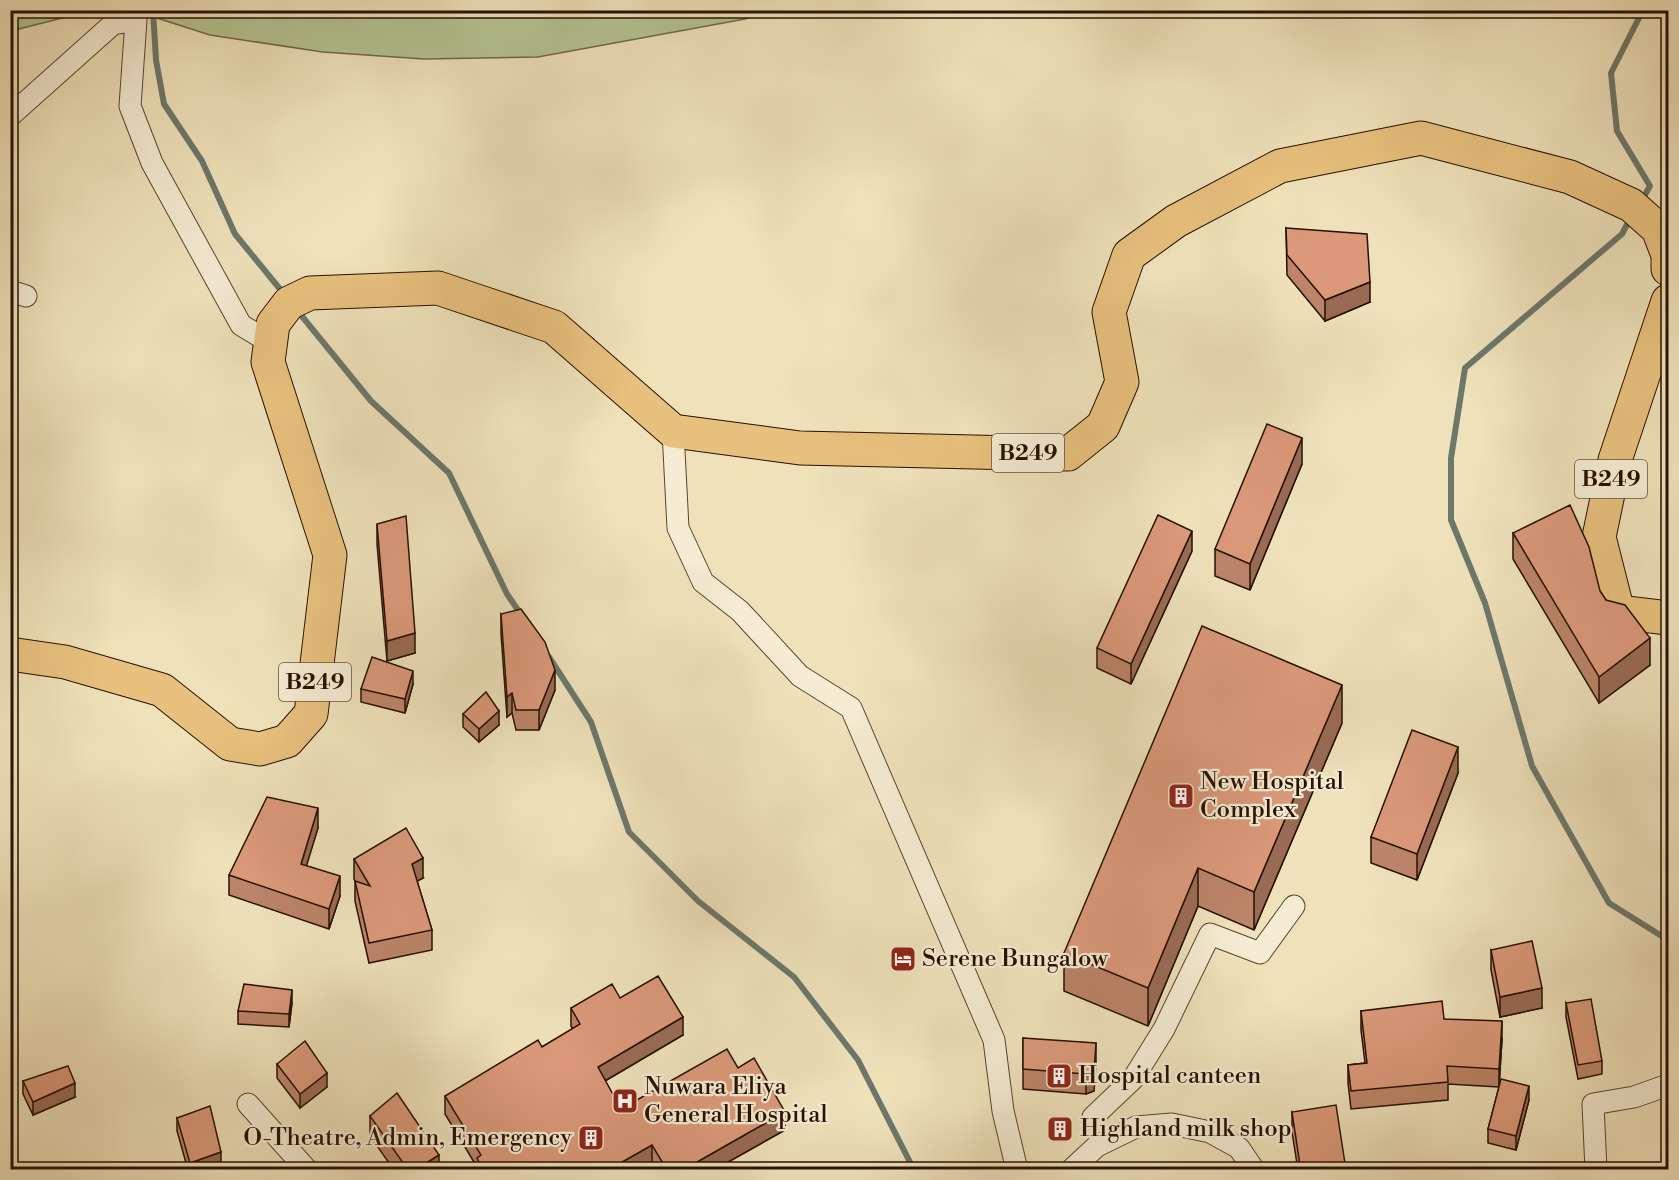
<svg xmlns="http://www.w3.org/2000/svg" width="1679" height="1180" font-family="'Libre Bodoni',serif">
  <rect width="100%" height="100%" fill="#efe2bb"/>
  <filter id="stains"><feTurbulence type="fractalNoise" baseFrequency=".00333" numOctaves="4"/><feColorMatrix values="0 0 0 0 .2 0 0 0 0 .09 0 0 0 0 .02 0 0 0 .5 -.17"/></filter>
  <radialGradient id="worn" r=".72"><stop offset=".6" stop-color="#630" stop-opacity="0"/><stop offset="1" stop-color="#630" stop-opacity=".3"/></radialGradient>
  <g fill="#b5c493" stroke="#6e6a4a" stroke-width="1.5">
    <polygon points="11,10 90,10 90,11 11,31"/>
    <polygon points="135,11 768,11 745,19 538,57 424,59 323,52 210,35"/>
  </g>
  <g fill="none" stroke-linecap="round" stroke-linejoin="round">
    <g stroke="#6c786b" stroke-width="6">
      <polyline points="153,10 156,60 164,104 202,161 235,234 284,294"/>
      <polyline points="1642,200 1650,186 1617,131 1611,73 1643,10"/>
      <polyline points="1630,219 1622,234 1465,368 1451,458 1451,520 1485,603 1532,766 1609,903 1668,940"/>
      <polyline points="296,309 371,401 449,473 507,594 522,616"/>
      <polyline points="549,657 591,722 629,832 698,901 794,977 858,1060 914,1170"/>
    </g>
    <g stroke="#58442f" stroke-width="23">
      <g id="street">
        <polyline points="10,116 113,24 136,20 130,106 152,163 241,325 271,343"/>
        <polyline points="10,291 26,296"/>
        <polyline points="673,431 678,528 703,582 740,611 800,676 851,708 994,1040 1003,1111 1017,1170"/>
        <polyline points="248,1104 307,1170"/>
        <polyline points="1093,1117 1133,1079 1164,1029 1210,934 1260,953 1294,906"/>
        <polyline points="1071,1170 1097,1146 1136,1127 1172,1124 1210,1132 1239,1148 1254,1170"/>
        <polyline points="1596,1170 1593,1104 1634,1097 1668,1085"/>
      </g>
    </g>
    <g stroke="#261000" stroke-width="35">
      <g id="primary">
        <polyline points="1668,301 1615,460 1599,537 1618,612 1668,618"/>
        <polyline points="10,654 65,662 162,690 230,744 260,749 287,741 311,714 330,555 268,362 273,324 289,303 310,293 438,288 554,327 673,431 800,448 1068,454 1103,426 1122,382 1109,312 1129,255 1176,221 1280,166 1421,138 1570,177 1631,205 1658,229 1668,255 1668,269"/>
      </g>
    </g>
    <use href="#street" stroke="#f5ecd3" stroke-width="21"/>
    <use href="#primary" stroke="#e8c17e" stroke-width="33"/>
  </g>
  <g fill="#bc8469" stroke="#261000" stroke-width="1.5">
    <polygon points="1286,228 1370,302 1325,321 1287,275"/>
    <polygon points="1302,464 1250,590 1215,576 1215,549"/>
    <polygon points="377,524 415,653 387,661 377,544"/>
    <polygon points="1513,533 1600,591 1650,665 1599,703 1513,559"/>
    <polygon points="1192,551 1131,684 1097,668 1097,648"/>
    <polygon points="501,614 555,690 539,730 516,730 512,713 507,717 501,634"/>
    <polygon points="413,684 405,713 361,702 361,689"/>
    <polygon points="463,714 499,725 479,742 463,727"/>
    <polygon points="1342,723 1254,930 1198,906 1148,1026 1064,991 1064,953"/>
    <polygon points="1458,773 1417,880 1371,863 1371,837"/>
    <polygon points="318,828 306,865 340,896 329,929 229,895 229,875"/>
    <polygon points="354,859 423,878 417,881 432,930 432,950 369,963 355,901 355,881 354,879"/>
    <polygon points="1491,950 1542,1008 1500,1017 1491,970"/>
    <polygon points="620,998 683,1035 605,1081 621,1109 738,1068 785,1130 714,1170 656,1170 652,1163 640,1170 477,1170 477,1167 445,1114 445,1096 542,1047 573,1029 571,1026 571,1008"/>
    <polygon points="292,1003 289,1027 238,1024 238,1011"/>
    <polygon points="1566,1003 1602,1061 1602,1074 1578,1079 1566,1017"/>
    <polygon points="1361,1011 1444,1019 1502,1039 1499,1086 1529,1100 1516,1150 1488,1143 1488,1129 1499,1087 1448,1084 1448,1100 1351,1109 1348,1083 1348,1065 1365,1063 1361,1030"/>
    <polygon points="1023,1038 1096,1063 1094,1091 1086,1094 1023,1089"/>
    <polygon points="277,1064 327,1087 300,1108 277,1078"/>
    <polygon points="23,1081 75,1097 33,1115 23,1094"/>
    <polygon points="1292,1112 1346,1170 1298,1170 1292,1132"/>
    <polygon points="370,1116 439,1170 394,1170 370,1136"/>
    <polygon points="177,1118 221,1165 209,1170 188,1170 177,1131"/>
  </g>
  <g fill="#996b55" stroke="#261000" stroke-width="1.5">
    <polygon points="1370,282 1370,302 1325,321 1325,300"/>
    <polygon points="1302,438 1302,464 1250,590 1250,564"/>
    <polygon points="1192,531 1192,551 1131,684 1131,664"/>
    <polygon points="415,633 415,653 387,661 387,641"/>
    <polygon points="1650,638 1650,665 1599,703 1599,677"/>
    <polygon points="555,670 555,690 539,730 539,710"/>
    <polygon points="413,671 413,684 405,713 405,699"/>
    <polygon points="1342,685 1342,723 1254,930 1254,892"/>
    <polygon points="512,693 512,713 507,717 507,697"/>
    <polygon points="499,711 499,725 479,742 479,729"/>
    <polygon points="1458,747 1458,773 1417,880 1417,854"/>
    <polygon points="318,808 318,828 301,884 301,864"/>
    <polygon points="423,858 423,878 412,884 412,864"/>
    <polygon points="1198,868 1198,906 1148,1026 1148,988"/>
    <polygon points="340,876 340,896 329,929 329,909"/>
    <polygon points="1542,988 1542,1008 1500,1017 1500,997"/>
    <polygon points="292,990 292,1003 289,1027 289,1014"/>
    <polygon points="683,1017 683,1035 598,1085 598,1067"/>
    <polygon points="1502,1021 1502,1039 1499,1087 1499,1069"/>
    <polygon points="1096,1043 1096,1063 1094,1091 1086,1094 1086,1074"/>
    <polygon points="327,1073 327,1087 300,1108 300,1094"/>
    <polygon points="75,1083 75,1097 33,1115 33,1102"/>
    <polygon points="1529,1086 1529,1100 1516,1150 1516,1136"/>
    <polygon points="785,1112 785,1130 714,1170 683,1170"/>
    <polygon points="652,1145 652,1163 640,1170 608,1170"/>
    <polygon points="221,1152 221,1165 209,1170 190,1170 190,1163"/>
    <polygon points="439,1155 439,1170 415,1170"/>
  </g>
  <g fill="#db997a" stroke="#261000" stroke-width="1.5">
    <polygon points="1286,228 1367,234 1370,282 1325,300 1287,255"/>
    <polygon points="1267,424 1302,438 1250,564 1215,549"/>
    <polygon points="1570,505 1589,547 1600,591 1606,600 1625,605 1650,638 1599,677 1513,533"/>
    <polygon points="1158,515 1192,531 1131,664 1097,648"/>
    <polygon points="406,516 415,633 387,641 377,524"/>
    <polygon points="521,609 545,642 555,670 539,710 516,710 512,693 507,697 501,614"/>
    <polygon points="1202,626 1342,685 1254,892 1198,868 1148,988 1064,953"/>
    <polygon points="372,657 413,671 405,699 361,689"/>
    <polygon points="486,692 499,711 479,729 463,714"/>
    <polygon points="1412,730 1458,747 1417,854 1371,837"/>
    <polygon points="267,797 318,808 301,864 340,876 329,909 229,875"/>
    <polygon points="406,828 423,858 412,864 432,930 369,943 355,881 370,886 354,859"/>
    <polygon points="1532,941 1542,988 1500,997 1491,950"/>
    <polygon points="658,976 683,1017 598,1067 621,1109 727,1049 738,1068 754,1058 785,1112 683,1170 667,1170 652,1145 608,1170 483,1170 477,1158 481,1155 445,1096 538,1040 542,1047 580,1024 571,1008 612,984 620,998"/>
    <polygon points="244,984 292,990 289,1014 238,1011"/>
    <polygon points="1591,999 1602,1061 1578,1065 1566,1003"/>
    <polygon points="1442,1001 1444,1019 1502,1021 1499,1069 1447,1066 1448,1082 1351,1091 1348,1065 1367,1063 1361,1011"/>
    <polygon points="1023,1038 1096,1043 1094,1071 1086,1074 1023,1069"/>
    <polygon points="305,1041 327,1073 300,1094 277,1064"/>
    <polygon points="68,1066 75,1083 33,1102 23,1081"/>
    <polygon points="1501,1079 1529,1086 1516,1136 1488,1129"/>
    <polygon points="397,1093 439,1155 415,1170 408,1170 370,1116"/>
    <polygon points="1336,1105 1346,1170 1313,1170 1300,1165 1292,1112"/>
    <polygon points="210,1106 221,1152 190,1163 177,1118"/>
    <polygon points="1668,1161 1668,1170 1655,1170"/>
  </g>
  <defs>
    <g id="building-square" transform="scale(1.35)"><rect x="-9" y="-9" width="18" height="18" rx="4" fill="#8f2418" stroke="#f5ecd3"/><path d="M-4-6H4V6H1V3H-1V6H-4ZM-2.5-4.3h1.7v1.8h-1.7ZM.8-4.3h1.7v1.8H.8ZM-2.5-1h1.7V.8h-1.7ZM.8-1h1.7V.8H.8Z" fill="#fff"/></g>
    <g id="hotel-square" transform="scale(1.35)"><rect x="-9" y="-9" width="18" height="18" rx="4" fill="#8f2418" stroke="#f5ecd3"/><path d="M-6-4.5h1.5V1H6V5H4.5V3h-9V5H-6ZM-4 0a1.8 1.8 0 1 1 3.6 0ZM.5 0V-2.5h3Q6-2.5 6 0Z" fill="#fff"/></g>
    <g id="hospital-square" transform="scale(1.35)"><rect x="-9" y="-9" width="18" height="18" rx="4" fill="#8f2418" stroke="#f5ecd3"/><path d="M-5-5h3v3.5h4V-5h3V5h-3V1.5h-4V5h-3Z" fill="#fff"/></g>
  </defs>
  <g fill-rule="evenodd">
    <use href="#building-square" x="1181" y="796"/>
    <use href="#hotel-square" x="903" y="959"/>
    <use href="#building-square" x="1059" y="1076"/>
    <use href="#hospital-square" x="625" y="1101"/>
    <use href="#building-square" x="1060" y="1129"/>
    <use href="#building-square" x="591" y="1138"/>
  </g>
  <g text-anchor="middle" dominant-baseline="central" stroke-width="4.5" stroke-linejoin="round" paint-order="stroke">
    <g fill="#f5ecd3" stroke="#64523f" stroke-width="1.5">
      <rect x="992" y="434" width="72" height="38" rx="4.5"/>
      <rect x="1575" y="460" width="72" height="38" rx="4.5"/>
      <rect x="279" y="663" width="72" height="38" rx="4.5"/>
    </g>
    <g font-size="22" font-weight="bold" fill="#261000">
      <text x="1028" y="453">B249</text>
      <text x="1611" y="479">B249</text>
      <text x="315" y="682">B249</text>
    </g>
    <g font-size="24" fill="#261000" stroke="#f5ecd3" text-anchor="start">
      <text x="1200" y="782">New Hospital<tspan x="1200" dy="28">Complex</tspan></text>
      <text x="922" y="959">Serene Bungalow</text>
      <text x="1078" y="1076">Hospital canteen</text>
      <text x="644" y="1087">Nuwara Eliya<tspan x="644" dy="28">General Hospital</tspan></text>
      <text x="1080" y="1129">Highland milk shop</text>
      <text x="572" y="1138" text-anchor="end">O-Theatre, Admin, Emergency</text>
    </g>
  </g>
  <rect width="1679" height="1180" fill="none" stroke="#efe2bb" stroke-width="36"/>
  <rect x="12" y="12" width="1655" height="1156" fill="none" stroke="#261000" stroke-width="3"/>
  <rect x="18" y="18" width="1643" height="1144" fill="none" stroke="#261000" stroke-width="1.5"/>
  <rect width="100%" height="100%" filter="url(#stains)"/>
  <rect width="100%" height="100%" fill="url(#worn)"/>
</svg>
